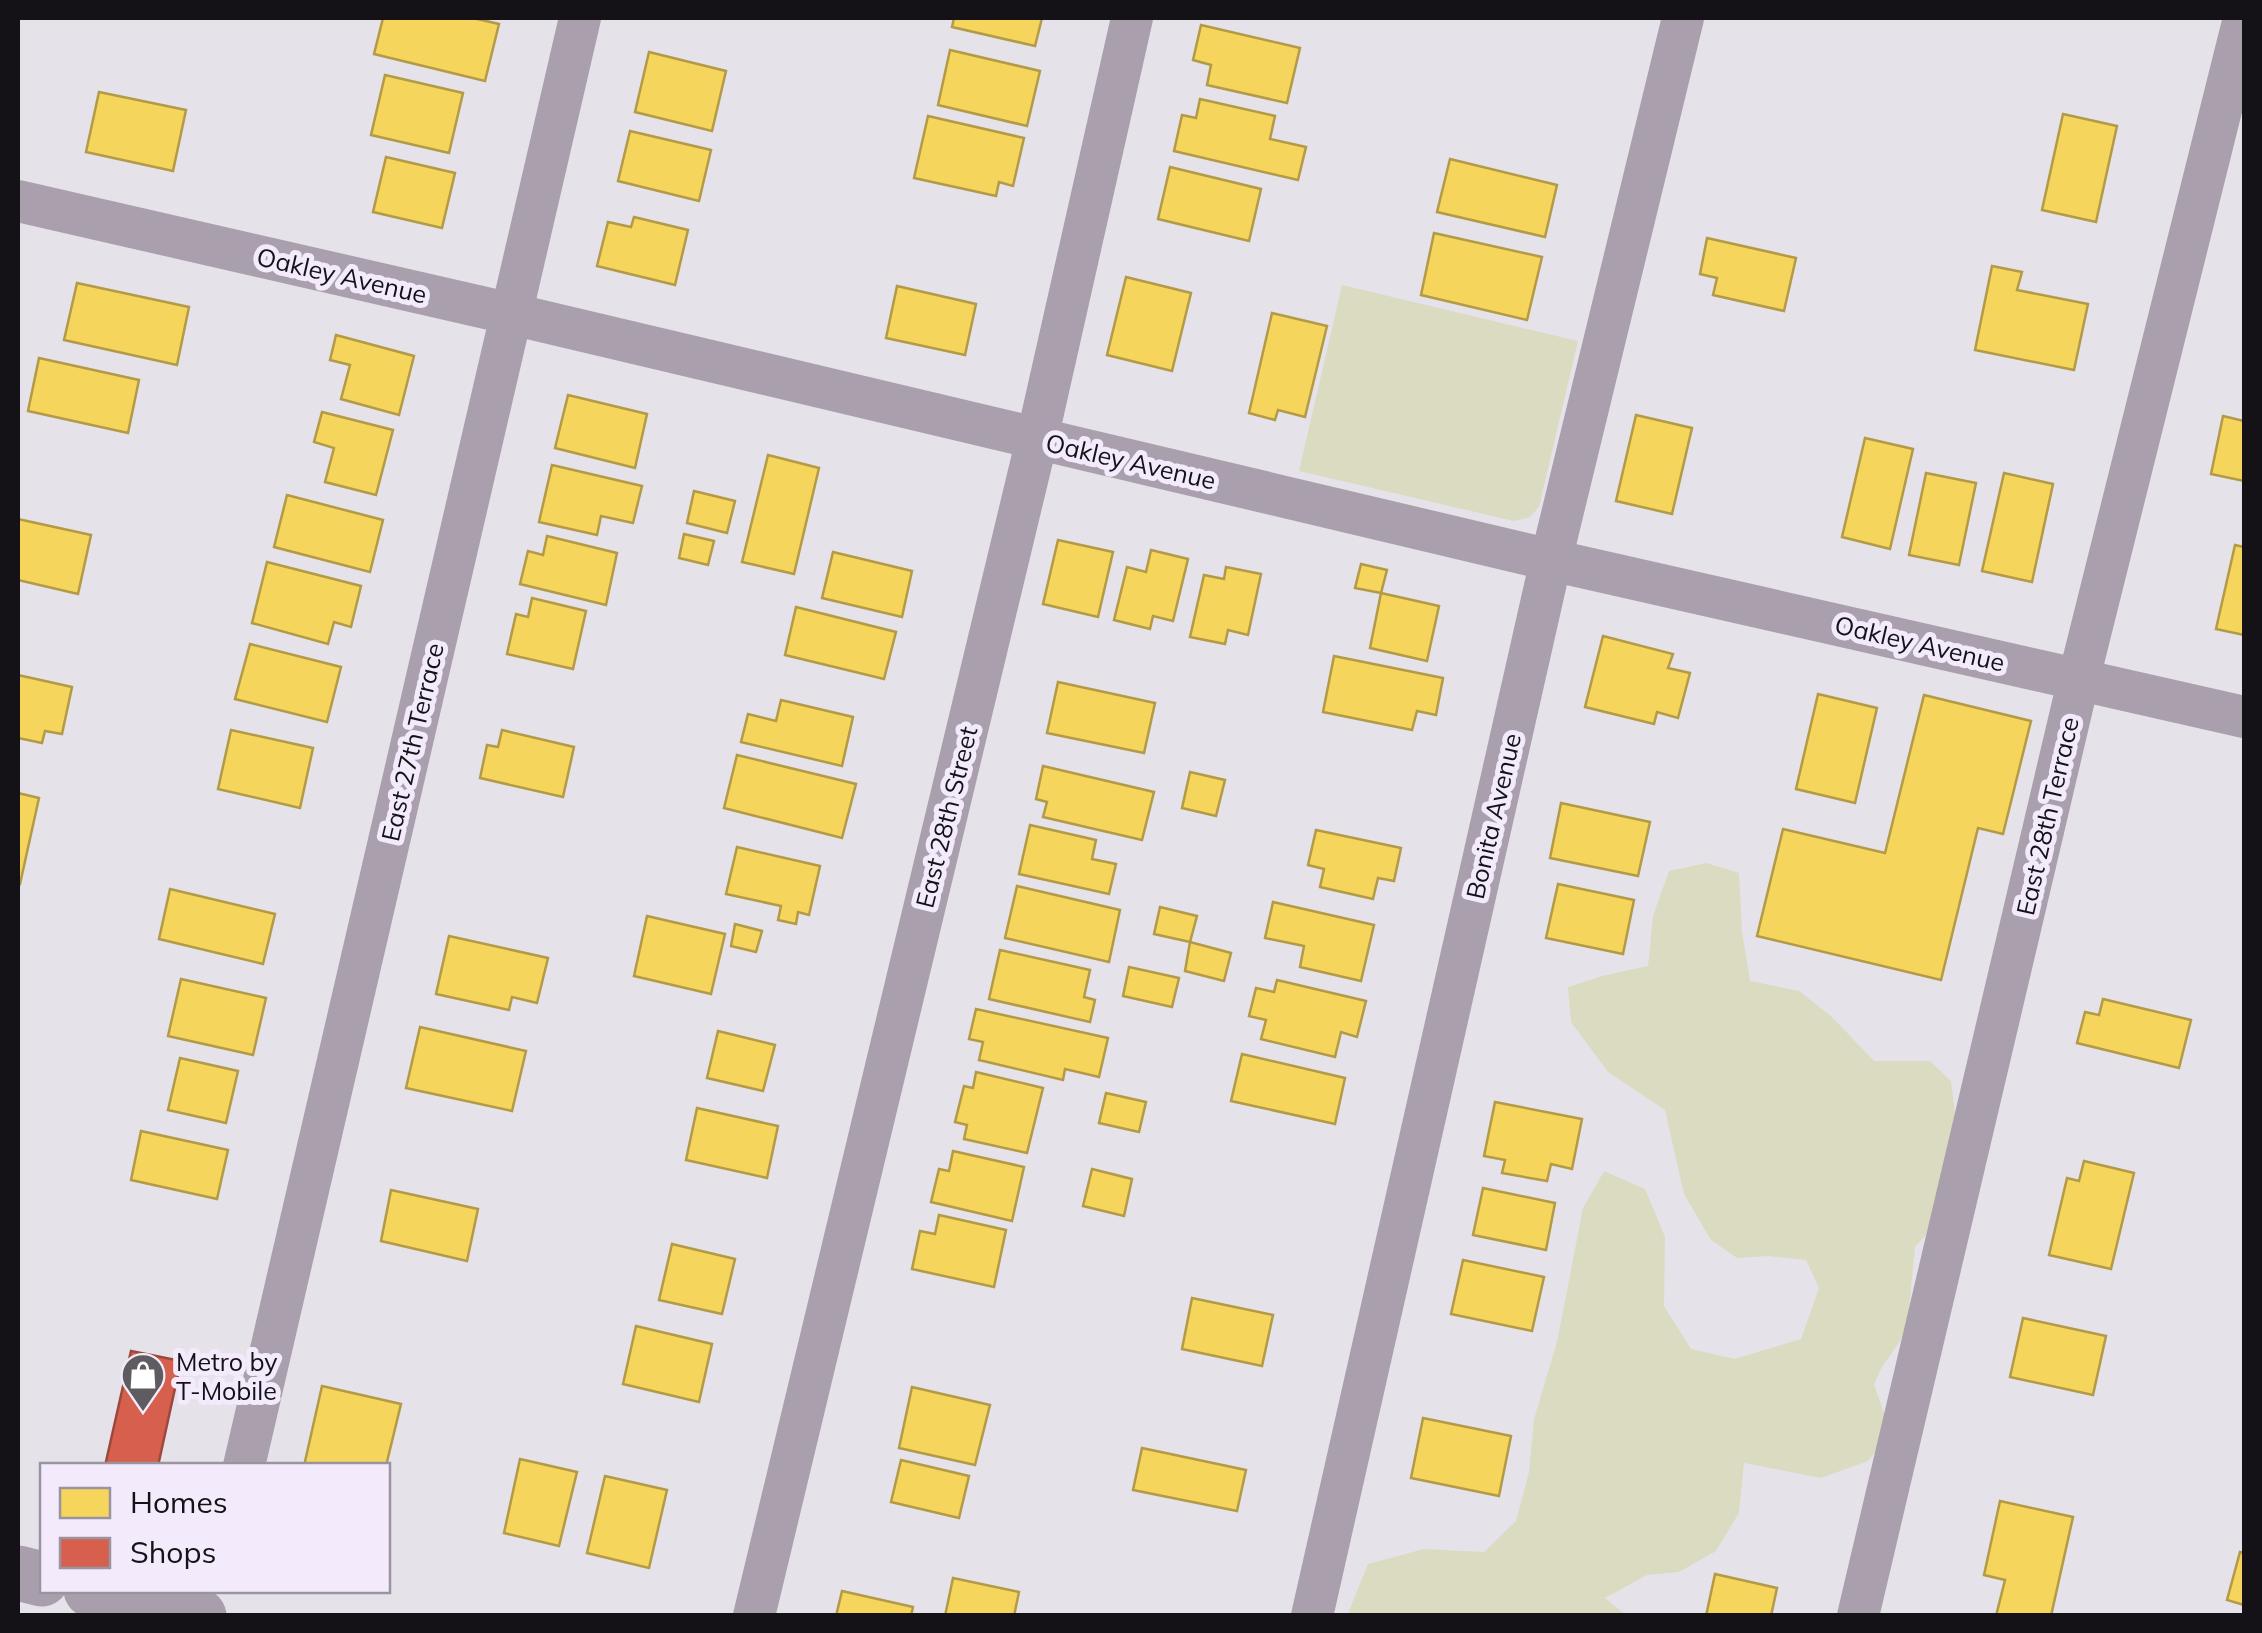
<svg xmlns="http://www.w3.org/2000/svg" width="2262" height="1633" font-family="Mulish,sans-serif">
  <rect width="100%" height="100%" fill="#e6e2ea"/>
  <g fill="#dbdbc2">
    <polygon points="1342,285 1578,341 1539,507 1530,517 1514,521 1299,471"/>
    <polygon points="1707,863 1739,873 1742,931 1750,981 1799,991 1832,1017 1874,1061 1930,1061 1951,1081 1956,1121 1942,1217 1915,1247 1907,1331 1882,1367 1874,1384 1886,1419 1879,1447 1868,1461 1821,1478 1744,1463 1739,1513 1716,1551 1679,1572 1647,1575 1605,1598 1626,1615 1347,1616 1368,1564 1424,1549 1484,1552 1516,1521 1529,1472 1534,1419 1557,1342 1583,1208 1604,1171 1645,1189 1665,1237 1664,1306 1691,1349 1735,1359 1801,1339 1819,1288 1806,1260 1768,1256 1737,1258 1711,1240 1684,1194 1665,1110 1608,1072 1571,1022 1568,987 1602,976 1648,966 1653,916 1669,871"/>
  </g>
  <g fill="#f6d55c" stroke="#b29a47" stroke-width="2.5">
    <polygon points="383,18 473,18 499,24 485,81 374,54"/>
    <polygon points="954,18 1042,18 1035,46 952,27"/>
    <polygon points="1201,25 1300,48 1287,103 1207,85 1211,65 1193,60"/>
    <polygon points="950,50 1040,71 1027,126 938,105"/>
    <polygon points="649,52 726,71 712,131 635,112"/>
    <polygon points="385,75 463,93 449,153 371,135"/>
    <polygon points="99,92 186,110 173,171 86,152"/>
    <polygon points="1200,99 1275,116 1270,139 1306,147 1298,180 1174,151 1182,115 1196,118"/>
    <polygon points="2063,114 2117,126 2096,222 2042,210"/>
    <polygon points="928,116 1024,138 1013,186 999,182 996,196 914,178"/>
    <polygon points="630,131 711,150 699,201 618,181"/>
    <polygon points="386,157 455,173 442,228 373,212"/>
    <polygon points="1450,159 1557,185 1545,237 1437,212"/>
    <polygon points="1170,167 1261,189 1249,241 1158,219"/>
    <polygon points="634,217 688,230 675,285 597,266 608,222 631,227"/>
    <polygon points="1434,233 1542,257 1527,320 1421,295"/>
    <polygon points="1707,238 1796,258 1784,311 1713,295 1717,278 1700,274"/>
    <polygon points="1992,266 2022,272 2017,290 2088,304 2074,370 1975,350"/>
    <polygon points="1126,277 1191,293 1172,371 1107,355"/>
    <polygon points="77,283 189,307 177,365 64,340"/>
    <polygon points="897,286 976,304 965,355 886,338"/>
    <polygon points="1272,313 1327,326 1305,417 1278,410 1275,420 1249,413"/>
    <polygon points="336,335 414,356 399,415 341,399 350,365 330,360"/>
    <polygon points="39,358 139,380 128,433 28,411"/>
    <polygon points="568,395 647,414 635,468 555,448"/>
    <polygon points="322,412 393,430 376,495 325,482 334,448 314,442"/>
    <polygon points="1636,415 1692,428 1672,514 1616,501"/>
    <polygon points="2223,416 2244,421 2244,481 2211,474"/>
    <polygon points="1865,438 1913,449 1890,549 1842,537"/>
    <polygon points="768,455 819,468 794,574 742,562"/>
    <polygon points="552,465 642,486 633,523 601,516 597,535 539,522"/>
    <polygon points="1926,473 1976,483 1959,565 1909,555"/>
    <polygon points="2004,473 2053,484 2032,582 1982,571"/>
    <polygon points="694,491 735,501 727,533 687,523"/>
    <polygon points="287,495 383,520 370,572 274,547"/>
    <polygon points="18,519 91,535 78,594 18,580"/>
    <polygon points="684,534 714,541 708,565 679,558"/>
    <polygon points="547,536 617,553 606,605 520,584 528,551 543,555"/>
    <polygon points="1058,540 1113,552 1098,617 1043,604"/>
    <polygon points="2235,545 2244,547 2244,635 2216,629"/>
    <polygon points="1151,550 1188,559 1173,621 1153,616 1150,629 1114,620 1127,567 1146,572"/>
    <polygon points="833,552 912,571 902,617 822,598"/>
    <polygon points="267,562 361,586 351,627 334,622 328,644 252,623"/>
    <polygon points="1361,564 1387,570 1381,593 1355,588"/>
    <polygon points="1226,567 1261,574 1248,635 1228,630 1225,644 1190,637 1204,575 1224,579"/>
    <polygon points="1381,593 1439,606 1427,661 1370,648"/>
    <polygon points="532,598 586,611 573,669 507,654 516,614 528,617"/>
    <polygon points="796,607 896,632 884,679 785,655"/>
    <polygon points="1603,636 1673,654 1668,668 1690,673 1678,718 1657,712 1654,724 1585,707"/>
    <polygon points="250,644 341,667 327,722 235,699"/>
    <polygon points="1334,656 1443,678 1436,715 1417,711 1412,730 1323,712"/>
    <polygon points="18,675 72,687 62,734 45,731 42,743 18,738"/>
    <polygon points="1058,682 1155,703 1144,753 1047,733"/>
    <polygon points="1818,694 1877,708 1855,803 1796,789"/>
    <polygon points="1924,695 2031,721 2003,834 1978,828 1941,980 1757,936 1783,829 1885,853"/>
    <polygon points="781,700 853,717 842,766 741,742 748,714 776,721"/>
    <polygon points="231,730 313,748 300,808 218,789"/>
    <polygon points="502,730 574,747 563,797 480,778 487,745 498,747"/>
    <polygon points="737,755 856,784 842,838 724,808"/>
    <polygon points="1043,766 1154,792 1142,840 1043,817 1047,802 1036,799"/>
    <polygon points="1190,772 1225,780 1216,816 1182,808"/>
    <polygon points="18,793 39,798 20,884 18,883"/>
    <polygon points="1561,803 1650,822 1638,876 1550,858"/>
    <polygon points="1030,825 1096,840 1092,859 1116,864 1109,894 1019,874"/>
    <polygon points="1316,830 1401,848 1394,881 1378,878 1373,899 1320,887 1324,869 1308,865"/>
    <polygon points="737,847 820,866 809,915 798,912 796,924 778,920 781,906 726,894"/>
    <polygon points="1558,884 1634,900 1623,954 1546,938"/>
    <polygon points="1017,886 1120,910 1109,962 1005,938"/>
    <polygon points="170,889 275,914 263,964 159,939"/>
    <polygon points="1273,902 1374,925 1361,981 1300,967 1304,946 1265,938"/>
    <polygon points="1160,907 1197,916 1190,942 1154,934"/>
    <polygon points="647,916 725,934 711,994 634,976"/>
    <polygon points="735,924 762,931 756,952 731,946"/>
    <polygon points="449,936 548,958 537,1003 512,997 509,1010 436,994"/>
    <polygon points="1190,942 1231,953 1224,981 1185,971"/>
    <polygon points="1000,950 1090,970 1084,997 1095,1000 1090,1022 989,999"/>
    <polygon points="1129,967 1179,978 1172,1007 1123,996"/>
    <polygon points="181,979 266,998 253,1055 168,1036"/>
    <polygon points="1277,980 1366,1001 1357,1037 1341,1032 1335,1057 1261,1039 1266,1020 1249,1016 1256,988 1274,992"/>
    <polygon points="2103,999 2191,1020 2179,1068 2077,1043 2085,1012 2099,1015"/>
    <polygon points="976,1009 1108,1038 1099,1077 1065,1069 1063,1080 979,1060 983,1042 969,1039"/>
    <polygon points="420,1027 526,1051 512,1111 406,1088"/>
    <polygon points="718,1031 775,1045 763,1091 707,1078"/>
    <polygon points="1242,1054 1345,1078 1335,1124 1231,1101"/>
    <polygon points="180,1058 238,1071 226,1123 168,1110"/>
    <polygon points="976,1072 1043,1088 1027,1153 964,1139 967,1125 955,1122 964,1086 973,1088"/>
    <polygon points="1106,1093 1146,1102 1139,1132 1099,1123"/>
    <polygon points="1495,1102 1582,1119 1572,1169 1551,1164 1547,1181 1502,1173 1505,1160 1484,1156"/>
    <polygon points="697,1108 778,1126 767,1178 686,1160"/>
    <polygon points="141,1131 228,1150 217,1199 131,1180"/>
    <polygon points="953,1151 1024,1167 1012,1221 931,1202 939,1169 949,1171"/>
    <polygon points="2084,1161 2134,1173 2111,1269 2049,1255 2067,1178 2079,1181"/>
    <polygon points="1092,1169 1132,1179 1124,1216 1083,1206"/>
    <polygon points="1483,1188 1555,1203 1546,1250 1473,1235"/>
    <polygon points="391,1190 478,1209 467,1261 381,1241"/>
    <polygon points="939,1215 1006,1230 994,1287 912,1269 920,1231 935,1234"/>
    <polygon points="672,1244 735,1259 722,1314 659,1300"/>
    <polygon points="1463,1260 1544,1277 1532,1331 1451,1314"/>
    <polygon points="1192,1298 1273,1315 1262,1366 1182,1349"/>
    <polygon points="2023,1318 2106,1336 2093,1395 2010,1377"/>
    <polygon points="636,1326 712,1344 699,1402 623,1384"/>
    <polygon points="322,1386 401,1404 386,1466 304,1466"/>
    <polygon points="912,1387 990,1405 975,1465 899,1448"/>
    <polygon points="1423,1418 1511,1436 1499,1496 1411,1478"/>
    <polygon points="1142,1448 1246,1470 1237,1511 1133,1490"/>
    <polygon points="520,1459 577,1472 559,1546 504,1533"/>
    <polygon points="901,1460 969,1476 959,1518 891,1502"/>
    <polygon points="605,1476 667,1490 649,1568 587,1553"/>
    <polygon points="2000,1501 2073,1517 2051,1616 1996,1616 2005,1580 1984,1575"/>
    <polygon points="2240,1552 2244,1553 2244,1605 2227,1600"/>
    <polygon points="1715,1574 1777,1588 1771,1616 1706,1616"/>
    <polygon points="953,1578 1019,1592 1014,1616 945,1616"/>
    <polygon points="842,1591 913,1607 911,1616 836,1616"/>
  </g>
  <polygon fill="#d6604d" stroke="#9c493d" stroke-width="2.5" points="131,1351 181,1361 158,1466 105,1466"/>
  <g fill="none" stroke-linecap="round" stroke-linejoin="round">
    <g stroke="#aaa0ad" stroke-width="42">
      <polyline points="18,201 512,314 1551,560 2244,717"/>
      <polyline points="244,1466 580,18"/>
      <polyline points="754,1616 1037,439 1132,18"/>
      <polyline points="1312,1616 1551,560 1683,18"/>
      <polyline points="1858,1616 2079,678 2244,18"/>
    </g>
    <g stroke="#a99fac" stroke-width="55">
      <polyline points="18,1573 42,1579"/>
      <polyline points="91,1590 199,1616"/>
    </g>
  </g>
  <defs>
    <g id="shop-pin" transform="scale(2.25)"><path d="M0 17L-7.5 6A9.5 9.5 0 1 1 7.5 6Z" fill="#5e5b61" stroke="#f3ebfc"/><path d="M-5-2.5h2.3a2.7 3.5 0 0 1 5.4 0H5L5.5 6h-11ZM-1.5-2.5h3a1.5 2.3 0 0 0-3 0Z" fill="#fff"/></g>
  </defs>
  <g fill-rule="evenodd">
    <use href="#shop-pin" x="143" y="1375"/>
  </g>
  <g text-anchor="middle" dominant-baseline="central" stroke-width="10" stroke-linejoin="round" paint-order="stroke">
    <g font-size="25" fill="#141217" stroke="#f3ebfc">
      <text transform="translate(342 275) rotate(13)">Oakley Avenue</text>
      <text transform="translate(1131 461) rotate(13)">Oakley Avenue</text>
      <text transform="translate(1920 643) rotate(13)">Oakley Avenue</text>
      <text transform="translate(412 742) rotate(-77)">East 27th Terrace</text>
      <text transform="translate(1493 816) rotate(-77)">Bonita Avenue</text>
      <text transform="translate(2047 816) rotate(-77)">East 28th Terrace</text>
      <text transform="translate(946 817) rotate(-76)">East 28th Street</text>
    </g>
    <g font-size="25" fill="#141217" stroke="#f3ebfc" text-anchor="start">
      <text x="176" y="1361">Metro by<tspan x="176" dy="29">T-Mobile</tspan></text>
    </g>
  </g>
  <rect width="2262" height="1633" fill="none" stroke="#141217" stroke-width="40"/>
  <rect x="40" y="1463" width="350" height="130" fill="#f3ebfc" stroke="#9a94a0" stroke-width="2.5"/>
  <rect x="60" y="1488" width="50" height="30" fill="#f6d55c" stroke="#9a94a0" stroke-width="2.5"/>
  <text x="130" y="1513" font-size="30" fill="#141217">Homes</text>
  <rect x="60" y="1538" width="50" height="30" fill="#d6604d" stroke="#9a94a0" stroke-width="2.5"/>
  <text x="130" y="1563" font-size="30" fill="#141217">Shops</text>
</svg>
